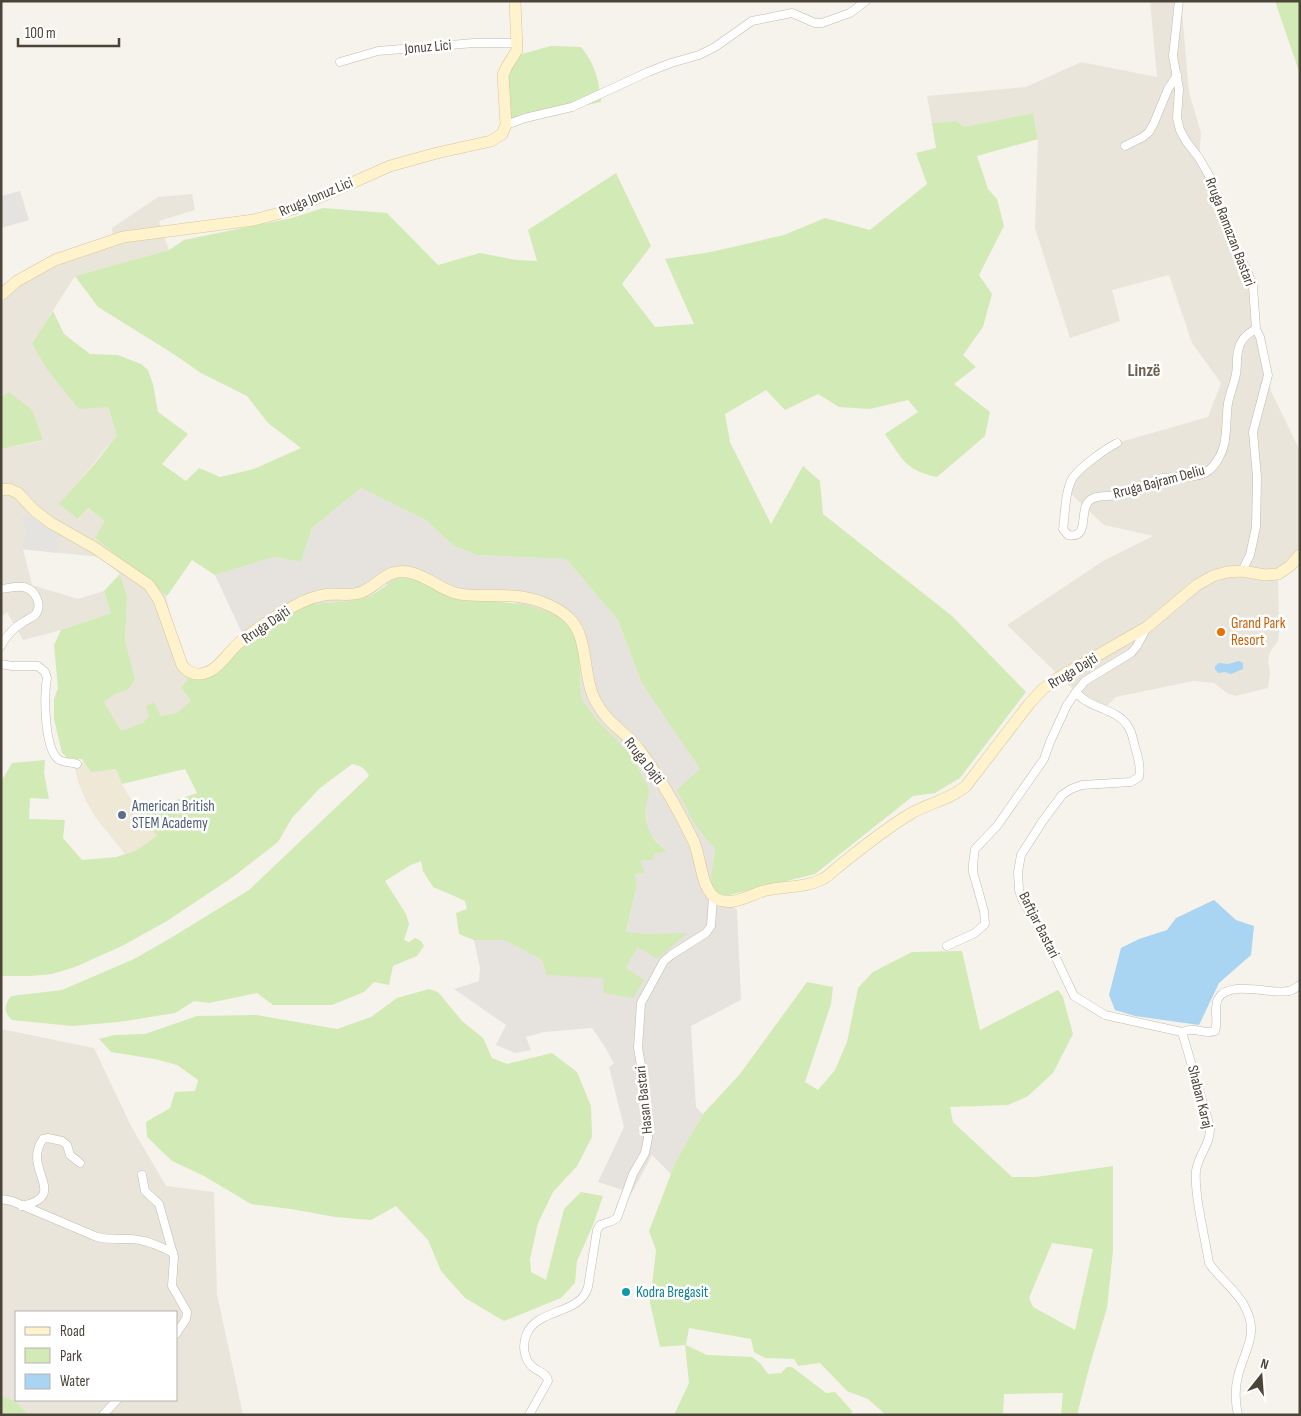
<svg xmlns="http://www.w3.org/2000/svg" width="1301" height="1416" font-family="'Sofia Sans Condensed',sans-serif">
  <rect width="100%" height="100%" fill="#f6f3ec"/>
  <g fill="#eae5da" fill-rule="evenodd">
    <polygon points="1150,1 1181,1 1189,92 1201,133 1199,158 1226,229 1247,271 1256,329 1271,391 1300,451 1300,555 1278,574 1279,630 1278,641 1270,652 1268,661 1270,673 1268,688 1235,696 1227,693 1214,683 1193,681 1116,697 1103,710 1076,692 1007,625 1103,561 1153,536 1104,525 1068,491 1073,477 1117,443 1208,417 1221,383 1192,343 1169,275 1112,290 1120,321 1070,338 1035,228 1038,139 1033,113 964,127 957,121 932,123 927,96 1026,87 1081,62 1157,77"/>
    <polygon points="192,194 195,210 159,221 169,250 75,276 32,343 108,407 117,435 60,504 79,519 87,508 106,521 95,538 165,594 188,678 181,688 191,701 177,714 161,716 154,702 150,716 143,723 121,732 104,702 115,694 128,690 135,679 125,640 127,596 120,574 99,557 23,549 32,585 78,599 104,591 111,613 61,630 23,640 7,612 1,617 1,449 42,441 9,392 1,396 1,291 113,238 112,228 158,197"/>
    <path d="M1,1029L94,1048L131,1126L166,1186L214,1192L217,1294L243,1415H29L15,1401L1,1396ZM16,1312H176V1400H16Z"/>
  </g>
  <polygon fill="#e6e2dd" points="361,488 426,520 454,546 477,555 566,559 618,620 642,684 700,769 697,828 715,849 711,875 720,895 737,910 741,1000 691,1026 696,1107 703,1114 676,1161 671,1174 652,1155 632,1193 598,1182 624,1127 609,1067 614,1064 605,1047 592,1028 544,1032 526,1037 531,1050 515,1053 496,1045 506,1025 454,989 479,981 480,968 474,940 504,940 542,960 546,975 603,977 626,968 638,947 649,934 626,933 637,885 635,874 644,873 640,861 652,860 653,854 667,852 651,835 647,825 645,803 650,790 632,756 597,720 581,698 579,646 514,602 462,597 385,584 371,596 350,601 312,604 249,641 240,629 215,575 274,557 301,562 312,528"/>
  <polygon fill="#efe8d6" points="84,761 91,771 116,769 122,784 139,813 157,836 135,851 125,854 96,818 86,801 79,784 74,766"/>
  <g fill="#d2eab5" fill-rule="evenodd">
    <polygon points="1275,1 1300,1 1300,74"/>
    <path d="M551,46L581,47C595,64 599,80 601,102L511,121L508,77L511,69L522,54Z"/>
    <path d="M1033,113L1038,139L977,156L988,189L997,199L1004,226L979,275L992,294L983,327L963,355L976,367L954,384L990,412L985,436L937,477C905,470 903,460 885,434L918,412L908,400L870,409L839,407L818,394L785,410L766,390L725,414L730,442L771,524L803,466L820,481L823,514L952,616L1026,692L960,778L935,793L913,796L815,874L729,895H720L713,890L711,875L715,849L697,828L677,790L700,769L642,684L618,620L566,559L477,555L454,546L426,520L361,488L312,528L301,562L274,557L215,575L192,560L167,596L95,538L105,521L88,508L78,519L59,504L97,461L117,435L108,407L79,409L46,368L32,343L53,311L64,334L90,354L118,355L141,364L148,370L153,384L158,412L188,434L162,464L186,481L199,468L220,477L254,469L301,448L268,423L247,396L201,373L172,353L98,307L75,276L169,250L184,240L292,218L323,208L387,213L438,265L480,253L516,260L537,261L528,230L616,173L651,246L622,284L655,327L694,324L665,259L711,252L784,235L825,218L870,230L927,184L916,153L936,148L932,123L957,121L964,127Z"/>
    <polygon points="9,392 32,410 43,440 1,449 1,396"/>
    <path d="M120,574L127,596L125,640L135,679L128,690L115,694L104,702L121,731L143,723L149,716L146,706L154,702L161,716L177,713L191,701L181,688L188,678L213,676L260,631L280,619L312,604L350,601L371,596L395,579L413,578L462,597L527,605L552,613L565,621L573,629L579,646L581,698L597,720L632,756L650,790C645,804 643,820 651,834C654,841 662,846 667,852L654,854L652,860L640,861L645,873L635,874L637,885L626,932L649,934L687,933L657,959L638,947L626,968L644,980L633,998L604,993L603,978L546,975L542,960L504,940H474L459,934L456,913L467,909L465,901L452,895L433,887L423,871L421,861L409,866L385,881L406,914L409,924L404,940L409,942L415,938L421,941L424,946L417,956L393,966L389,985L374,982L364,992L332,1005H273L257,993L209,1003L194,1001L175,1013L119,1022L72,1026L12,1020C3,1012 4,1005 11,996L62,990L134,959L169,939L249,890L369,776C365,768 361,766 352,764L319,789L292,818L278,842L233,877L167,921L122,946L75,967L52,974L30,976H1V778L4,777L12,763L45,760L44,773L49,799L30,798L29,819L65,820L63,838L82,860L116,857L135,851L157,836L139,813L197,793L185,769L122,784L116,769L91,772L82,759L70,760L62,753L54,719V699L58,688L54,645L61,630L111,613L104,591Z"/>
    <path d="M962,951L980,1030L1058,990L1063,997L1073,1034L1053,1073L1028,1096L1008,1105L950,1107L953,1122L1012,1177H1036L1113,1166V1251L1107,1308L1089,1368L1077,1415H1061L1063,1393L1004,1394L1003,1415H886L868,1399L847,1391L820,1363L798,1366L794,1359L765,1358L754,1352L751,1339L689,1328L686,1345L707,1355L752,1357L760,1363L768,1374L781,1373L787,1367H792L826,1393L835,1392L852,1411L851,1415H674L689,1383L685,1345L660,1347L650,1303L656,1250L649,1231L676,1161L703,1114L740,1074L807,982L833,987L831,1004L805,1082L818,1090L835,1070L847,1042L858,988L873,972L912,952ZM1052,1243L1093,1249L1075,1330L1033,1307L1029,1298Z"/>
    <polygon points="429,989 438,992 462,1021 483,1038 492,1058 507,1064 552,1053 577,1072 591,1106 592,1137 577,1166 553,1192 538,1223 530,1259 531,1272 546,1280 564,1209 581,1192 603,1196 593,1225 577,1261 575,1283 561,1298 504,1321 465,1298 441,1271 428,1240 396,1206 371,1220 335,1217 291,1209 251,1204 204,1176 172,1161 147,1137 146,1122 170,1108 175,1092 195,1091 198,1080 177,1065 155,1059 111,1052 99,1039 114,1035 145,1034 197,1016 256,1015 337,1029 371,1017 397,998"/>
    <polygon points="1,1396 15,1401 29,1415 1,1415"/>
  </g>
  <g fill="#e5e3e0">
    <polygon points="20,191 29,220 1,228 1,196"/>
    <polygon points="32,513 61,536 57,553 22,549 27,529 21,518"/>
  </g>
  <g fill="#a9d4f2">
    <polygon points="1239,661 1243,663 1243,669 1231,674 1225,672 1218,673 1215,669 1215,666 1219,663 1228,664"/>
    <polygon points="1214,900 1236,920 1254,926 1251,955 1219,983 1199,1025 1135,1016 1115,1010 1109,995 1121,948 1139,939 1167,930 1176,918"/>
  </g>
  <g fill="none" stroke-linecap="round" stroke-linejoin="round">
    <g stroke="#c2bbae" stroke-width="9">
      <g id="street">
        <polyline points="1179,1 1173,56 1179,89 1177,118 1180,130 1186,141 1199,158 1211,179 1226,229 1247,271 1253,286 1256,329 1260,337 1268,375 1253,432 1257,477 1256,527 1250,555 1242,571"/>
        <polyline points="340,62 378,51 474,43 518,43"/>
        <polyline points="506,125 525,118 572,107 648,72 671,63 699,55 715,47 752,21 792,13 815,23 822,23 850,13 866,1"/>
        <polyline points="1125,146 1143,137 1149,132 1154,123 1168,89 1177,75"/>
        <path d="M1117,443C1105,449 1082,466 1074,476C1065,487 1065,516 1063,529L1068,535C1093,540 1075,504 1094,498C1101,495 1110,497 1117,495C1133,492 1147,482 1163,478C1177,476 1197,479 1208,471C1216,465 1222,454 1224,445C1227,432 1226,417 1228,403C1230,393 1234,384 1236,374C1238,363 1235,351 1242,341C1245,335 1251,332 1256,329"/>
        <path d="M1,589C9,588 17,586 24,587C36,590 43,606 35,615C31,618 26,620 22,623C12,629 6,636 1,646"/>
        <path d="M1147,627L1137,646L1131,653L1085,681L1076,692C1089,709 1116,708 1127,725C1132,731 1133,739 1135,747C1138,757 1141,767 1139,777L1131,782L1082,785L1071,789L1062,795L1042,822L1021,855L1018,872L1019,890L1022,899L1055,956L1074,996L1105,1015L1182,1032"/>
        <path d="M1,664L12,666H38L45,672L47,678C44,695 44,747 58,759C63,763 71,762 77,764"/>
        <polyline points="947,946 975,933 985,924 984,911 973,872 973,864 975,849 997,826 1044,759 1050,742 1067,705 1076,692"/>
        <path d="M1182,1032L1210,1127C1211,1144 1198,1155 1196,1171C1194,1195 1205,1237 1209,1263C1219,1278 1235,1289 1244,1305C1260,1334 1245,1348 1238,1376C1235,1388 1235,1402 1238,1415"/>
        <path d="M1182,1032C1195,1026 1204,1035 1215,1031C1219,1021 1213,1009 1218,999C1228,979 1271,995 1289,991C1293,990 1297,987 1300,985"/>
        <polyline points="142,1175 145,1191 159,1204 174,1257 172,1286 187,1312 186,1319 176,1334"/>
        <path d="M1,1199L12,1201L97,1237C109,1240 117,1239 129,1239C144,1239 160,1246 173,1253"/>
        <path d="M22,1206C71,1195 21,1170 43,1139L48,1138L62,1141L67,1145L70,1155L80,1163"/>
        <polyline points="103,1415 117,1400"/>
        <path d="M529,1415L548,1381C547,1374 540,1372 534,1368C523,1360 522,1344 527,1333C539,1308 580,1315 588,1287L597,1230L600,1225L612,1221L617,1218L633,1174L645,1153L648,1138L642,1071L638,1048L641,1003L664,961L671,955L706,933L711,926L713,897"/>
      </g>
    </g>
    <g stroke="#d6c79b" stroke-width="12">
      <g id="secondary">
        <polyline points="1,295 17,281 55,260 123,237 254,220 276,214 293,209 390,166 437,153 491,141 502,134 506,125 503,75 506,68 517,50 515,1"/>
        <path d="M1,490L9,489L18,493L35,511L51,523L95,548L149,585L159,600L182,665C187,672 196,676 205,673C219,669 228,652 240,642C257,628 277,615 296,605C307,599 319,595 331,594C341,594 353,596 362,592C379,585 387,568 408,572C426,575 438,588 455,593C474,598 493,594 513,596C531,597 556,605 570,619C589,638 582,677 596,702C607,723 624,731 638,748C660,777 678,809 694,842C701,858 701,890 717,899C733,907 750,894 767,890C785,886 805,888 823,879C830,875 836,868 843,863C864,846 887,828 910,814C928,803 950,800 966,786L1029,704L1043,689L1058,678L1147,627L1197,585L1213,576L1227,572L1242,571L1265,575L1278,574L1290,566L1300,555"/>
      </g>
    </g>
    <use href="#street" stroke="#fff" stroke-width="8"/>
    <use href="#secondary" stroke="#fff3cd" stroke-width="11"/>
  </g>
  <circle fill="#e8710a" stroke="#fff" stroke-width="2" cx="1221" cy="632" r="5"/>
  <circle fill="#5c6f8a" stroke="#fff" stroke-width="2" cx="122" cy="815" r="5"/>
  <circle fill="#0f9aa8" stroke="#fff" stroke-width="2" cx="626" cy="1292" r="5"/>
  <g text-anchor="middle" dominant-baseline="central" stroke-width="5" stroke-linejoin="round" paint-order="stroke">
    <g font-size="15" fill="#4b4439" stroke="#fff">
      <text transform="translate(428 47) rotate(-5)">Jonuz Lici</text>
      <text transform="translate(316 197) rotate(-23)">Rruga Jonuz Lici</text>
      <text transform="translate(1230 232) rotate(69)">Rruga Ramazan Bastari</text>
      <text transform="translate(1159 482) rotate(-15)">Rruga Bajram Deliu</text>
      <text transform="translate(266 625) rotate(-34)">Rruga Dajti</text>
      <text transform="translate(1073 671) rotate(-31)">Rruga Dajti</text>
      <text transform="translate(644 761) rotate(52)">Rruga Dajti</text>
      <text transform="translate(1039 925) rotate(63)">Baftjar Bastari</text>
      <text transform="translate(1200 1097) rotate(76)">Shaban Karaj</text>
      <text transform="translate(644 1100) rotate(-96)">Hasan Bastari</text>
    </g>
    <g font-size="15" fill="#c56008" stroke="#fff" text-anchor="start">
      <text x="1231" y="623">Grand Park<tspan x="1231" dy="17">Resort</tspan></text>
    </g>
    <g font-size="15" fill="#4e5e75" stroke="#fff" text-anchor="start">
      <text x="132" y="806">American British<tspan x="132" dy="17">STEM Academy</tspan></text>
    </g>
    <g font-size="15" fill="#0d838f" stroke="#fff" text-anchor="start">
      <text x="636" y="1292">Kodra Bregasit</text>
    </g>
    <g font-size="18" font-weight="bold" fill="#6e6250" stroke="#fff">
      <text x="1144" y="370">Linzë</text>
    </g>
  </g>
  <rect width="1301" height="1416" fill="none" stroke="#4b4439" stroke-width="5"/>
  <rect x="15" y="1311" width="162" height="90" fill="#ffffff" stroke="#b7b4b0"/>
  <rect x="25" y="1327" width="25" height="8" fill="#fff3cd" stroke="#b7b4b0"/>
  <text x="60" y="1336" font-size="15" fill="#4b4439">Road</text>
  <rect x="25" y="1348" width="25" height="15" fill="#d2eab5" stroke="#b7b4b0"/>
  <text x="60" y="1361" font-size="15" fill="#4b4439">Park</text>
  <rect x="25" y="1374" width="25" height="15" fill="#a9d4f2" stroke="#b7b4b0"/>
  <text x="60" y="1386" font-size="15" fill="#4b4439">Water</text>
  <g transform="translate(1261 1376) rotate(17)" stroke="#ffffff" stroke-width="4" paint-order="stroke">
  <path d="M0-4L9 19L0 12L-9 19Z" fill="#4b4439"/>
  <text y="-8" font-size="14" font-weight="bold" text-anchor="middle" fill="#4b4439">N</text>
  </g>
  <path d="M18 38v8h101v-8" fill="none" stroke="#4b4439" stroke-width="2.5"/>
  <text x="25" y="38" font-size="15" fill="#4b4439" stroke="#ffffff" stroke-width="4" paint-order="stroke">100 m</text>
</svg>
